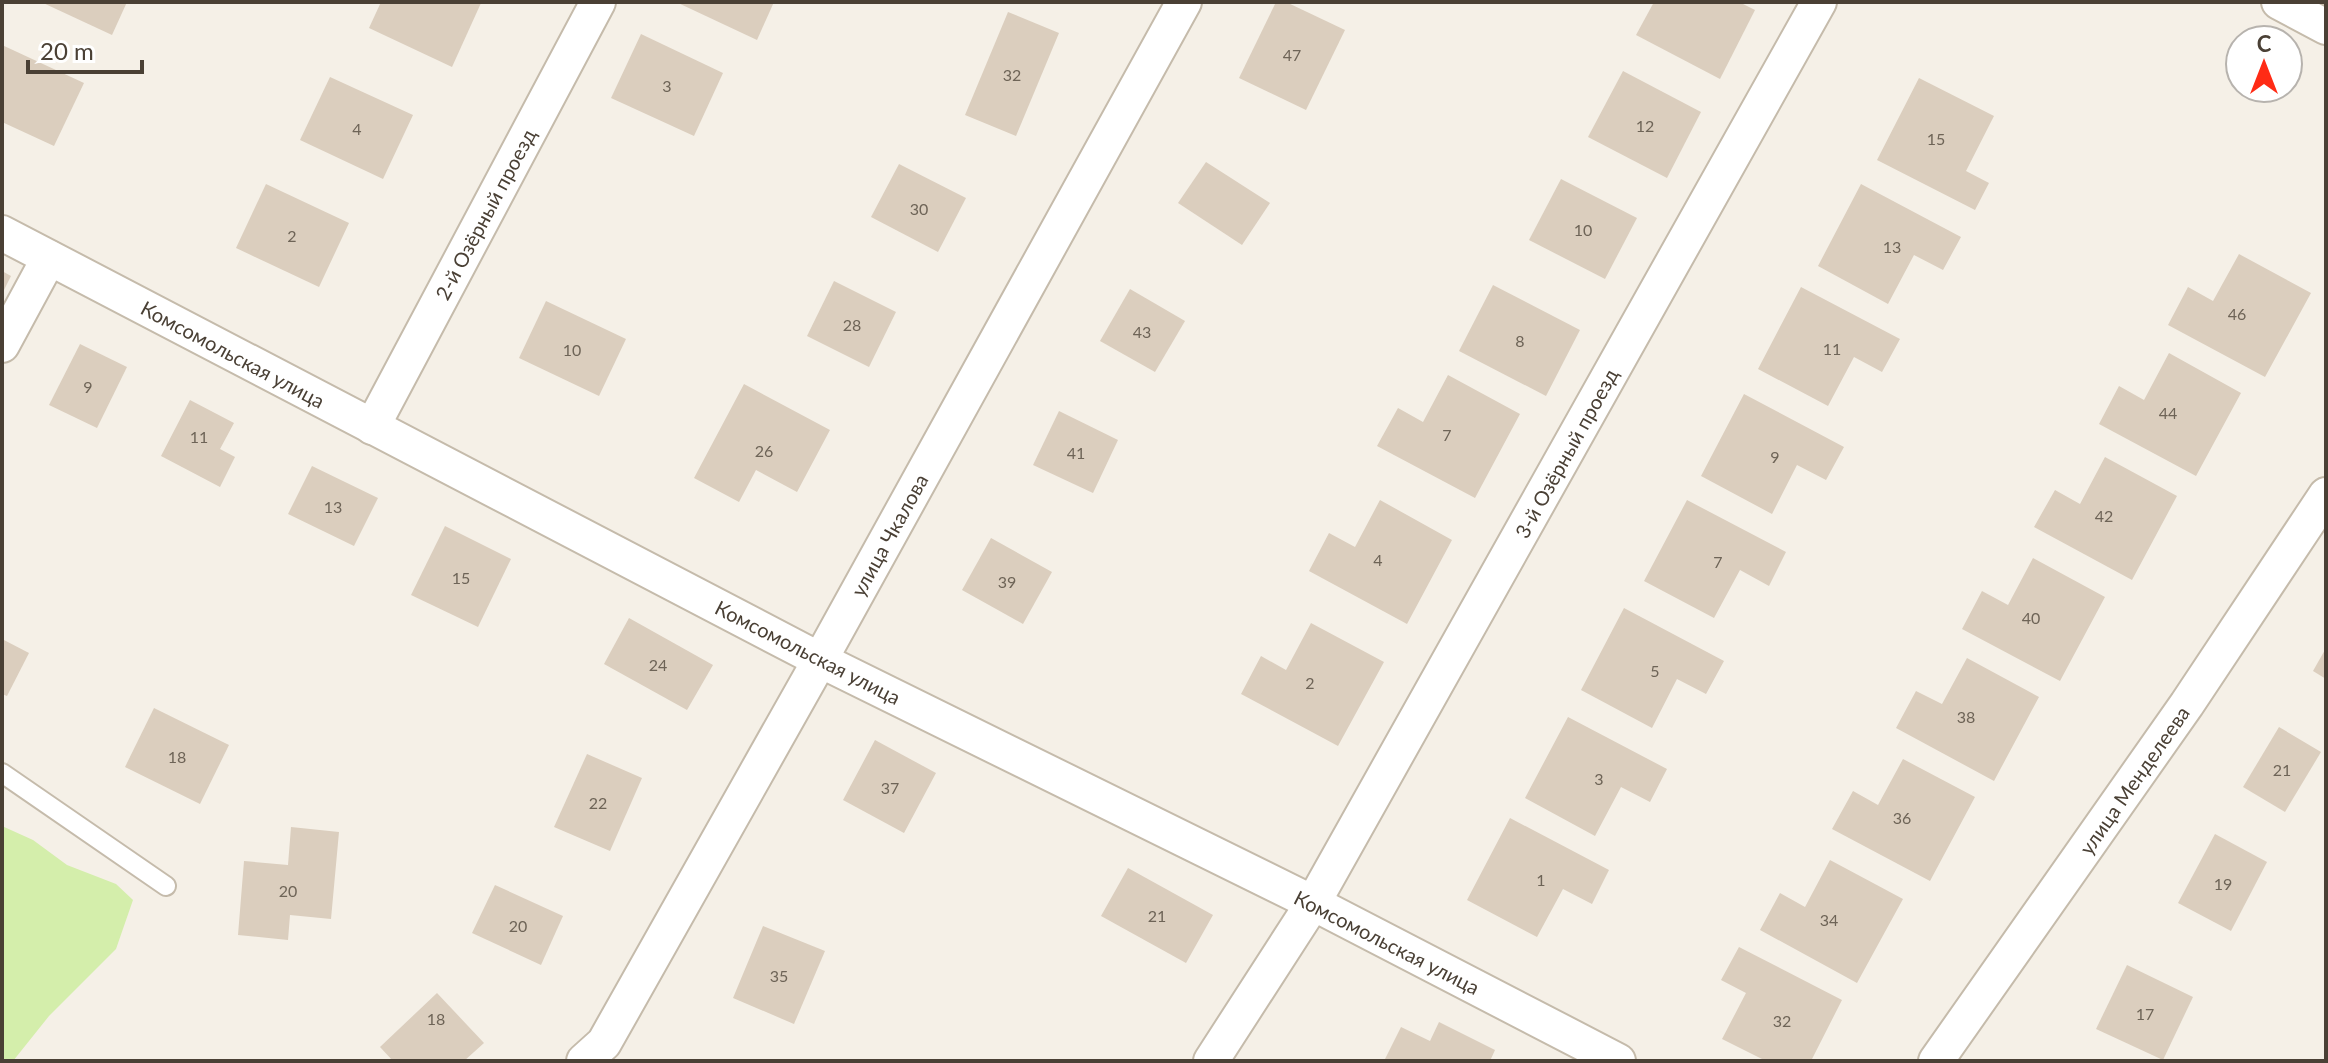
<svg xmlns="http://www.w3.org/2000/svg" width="2328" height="1063" font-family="Lato,sans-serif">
  <rect width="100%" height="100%" fill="#f5f0e7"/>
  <polygon fill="#d4eeab" points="2,826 33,840 67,865 116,884 133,900 116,949 49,1016 13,1061 2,1061"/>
  <g fill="#dbcebe">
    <polygon points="41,2 127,2 112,35"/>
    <polygon points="381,2 479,2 481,3 452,67 369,28"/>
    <polygon points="676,2 774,2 757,40"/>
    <polygon points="1276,2 1286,2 1345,30 1306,110 1239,78"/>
    <polygon points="1654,2 1739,2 1755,10 1720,79 1636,35"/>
    <polygon points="1008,12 1059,33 1016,136 965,115"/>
    <polygon points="641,34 723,73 694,136 611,98"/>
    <polygon points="2,45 84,83 54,146 2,122"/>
    <polygon points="1623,71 1701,112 1667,178 1588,137"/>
    <polygon points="330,77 413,115 383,179 300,140"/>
    <polygon points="1919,78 1994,116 1966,171 1989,183 1975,210 1877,160"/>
    <polygon points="1206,162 1270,203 1242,245 1178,203"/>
    <polygon points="899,164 966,198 938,252 871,217"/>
    <polygon points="1561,179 1637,218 1605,279 1529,240"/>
    <polygon points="266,184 349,223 319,287 236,248"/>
    <polygon points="1861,184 1961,237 1943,270 1914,255 1888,304 1818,266"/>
    <polygon points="2239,254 2311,293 2265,377 2168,325 2188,287 2213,301"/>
    <polygon points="2,271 11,276 2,294"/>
    <polygon points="834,281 896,312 869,367 807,336"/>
    <polygon points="1493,285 1580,330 1546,396 1459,351"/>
    <polygon points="1801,287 1900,339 1882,372 1854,357 1828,406 1758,369"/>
    <polygon points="1130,289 1185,321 1155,372 1100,341"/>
    <polygon points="546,301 626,339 599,396 519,358"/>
    <polygon points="80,344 127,367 97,428 49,405"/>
    <polygon points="2169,353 2241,393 2196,476 2099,424 2119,386 2144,400"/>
    <polygon points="1448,375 1520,414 1475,498 1377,446 1398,408 1423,422"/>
    <polygon points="744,384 830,430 797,492 756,470 739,502 694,478"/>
    <polygon points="1744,394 1844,447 1826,480 1797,465 1772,514 1701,476"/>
    <polygon points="190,400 234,423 220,449 235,457 220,487 161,456"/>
    <polygon points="1059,411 1118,440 1093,493 1033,465"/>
    <polygon points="2105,457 2177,496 2132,580 2034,527 2055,490 2080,504"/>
    <polygon points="312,466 378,498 354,546 288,514"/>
    <polygon points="1380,500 1452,540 1407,624 1309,571 1329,533 1355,547"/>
    <polygon points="1687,500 1786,552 1769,586 1740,570 1714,618 1644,581"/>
    <polygon points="445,526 511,559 478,627 411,595"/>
    <polygon points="991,538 1052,572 1023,624 962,590"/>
    <polygon points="2033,558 2105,597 2060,681 1962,629 1982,591 2008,605"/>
    <polygon points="1624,608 1724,661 1706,694 1677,679 1652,728 1581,690"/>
    <polygon points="629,618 713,665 687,710 604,664"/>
    <polygon points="1311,623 1384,662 1338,746 1241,694 1261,656 1286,670"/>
    <polygon points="2,639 29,653 7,696 2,694"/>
    <polygon points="2326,648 2326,679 2313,671"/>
    <polygon points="1967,658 2039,697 1994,781 1896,728 1916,691 1942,704"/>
    <polygon points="154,708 229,745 200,804 125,767"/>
    <polygon points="1568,717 1667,769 1650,802 1621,787 1595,836 1525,798"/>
    <polygon points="2279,727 2321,752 2285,812 2243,787"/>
    <polygon points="875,740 936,773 904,833 843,800"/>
    <polygon points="587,754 642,778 610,851 554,827"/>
    <polygon points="1903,759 1975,797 1930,881 1832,829 1853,791 1878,805"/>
    <polygon points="1510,818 1609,870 1592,904 1563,889 1537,937 1467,900"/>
    <polygon points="291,827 339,832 331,919 290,915 288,940 238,935 244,861 288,865"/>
    <polygon points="2215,834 2267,862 2231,931 2178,903"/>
    <polygon points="1830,860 1903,899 1857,983 1760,930 1780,893 1805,907"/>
    <polygon points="1128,868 1213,915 1186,963 1101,916"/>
    <polygon points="495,885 563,916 541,965 472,933"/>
    <polygon points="763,926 825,951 794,1024 733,998"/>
    <polygon points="1739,947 1842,1000 1811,1061 1766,1061 1722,1039 1746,993 1721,980"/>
    <polygon points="2127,965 2193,997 2163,1060 2096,1029"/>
    <polygon points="437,993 484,1043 464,1061 393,1061 380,1047"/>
    <polygon points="1439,1022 1495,1050 1490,1061 1384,1061 1401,1027 1430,1041"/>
  </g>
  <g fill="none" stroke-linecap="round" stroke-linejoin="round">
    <g stroke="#c5bbab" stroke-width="22">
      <polyline id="service" points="2,773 166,886"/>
    </g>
    <g stroke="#c5bbab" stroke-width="38">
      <g id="minor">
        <polyline points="2279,2 2326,27"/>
        <polyline points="2,233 820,660 1313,903 1618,1061"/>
        <polyline points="2,345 49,258"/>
        <polyline points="372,427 598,2"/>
        <polyline points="584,1061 604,1043 820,660 1184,2"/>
        <polyline points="1211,1061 1313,903 1819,2"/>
        <polyline points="1936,1061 2187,704 2326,495"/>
      </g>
    </g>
    <use href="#service" stroke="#fff" stroke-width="18"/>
    <use href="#minor" stroke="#fff" stroke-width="34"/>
  </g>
  <g text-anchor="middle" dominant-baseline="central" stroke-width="8" stroke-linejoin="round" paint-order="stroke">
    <g font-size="16" fill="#6e6457">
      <text x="1292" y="54">47</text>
      <text x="1012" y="74">32</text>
      <text x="667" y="85">3</text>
      <text x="1645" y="125">12</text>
      <text x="357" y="128">4</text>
      <text x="1936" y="138">15</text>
      <text x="919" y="208">30</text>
      <text x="1583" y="229">10</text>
      <text x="292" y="235">2</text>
      <text x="1892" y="246">13</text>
      <text x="2237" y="313">46</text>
      <text x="852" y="324">28</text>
      <text x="1142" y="331">43</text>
      <text x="1520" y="340">8</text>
      <text x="1832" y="348">11</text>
      <text x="572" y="349">10</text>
      <text x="88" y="386">9</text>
      <text x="2168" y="412">44</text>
      <text x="1447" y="434">7</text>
      <text x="199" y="436">11</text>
      <text x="764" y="450">26</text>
      <text x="1076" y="452">41</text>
      <text x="1775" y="456">9</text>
      <text x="333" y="506">13</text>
      <text x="2104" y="515">42</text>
      <text x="1378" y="559">4</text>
      <text x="1718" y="561">7</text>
      <text x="461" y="577">15</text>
      <text x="1007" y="581">39</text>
      <text x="2031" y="617">40</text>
      <text x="658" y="664">24</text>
      <text x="1655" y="670">5</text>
      <text x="1310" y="682">2</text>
      <text x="1966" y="716">38</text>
      <text x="177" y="756">18</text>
      <text x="2282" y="769">21</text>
      <text x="1599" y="778">3</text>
      <text x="890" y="787">37</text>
      <text x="598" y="802">22</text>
      <text x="1902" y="817">36</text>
      <text x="1541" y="879">1</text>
      <text x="2223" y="883">19</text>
      <text x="288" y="890">20</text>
      <text x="1157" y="915">21</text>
      <text x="1829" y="919">34</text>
      <text x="518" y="925">20</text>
      <text x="779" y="975">35</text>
      <text x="2145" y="1013">17</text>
      <text x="436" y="1018">18</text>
      <text x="1782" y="1020">32</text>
    </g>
    <g font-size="20" fill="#4a4035" stroke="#fff">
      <text transform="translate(485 214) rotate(-62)">2-й Озёрный проезд</text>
      <text transform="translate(233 354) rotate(28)">Комсомольская улица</text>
      <text transform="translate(1566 453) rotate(-61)">3-й Озёрный проезд</text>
      <text transform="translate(889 535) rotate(-61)">улица Чкалова</text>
      <text transform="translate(808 652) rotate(27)">Комсомольская улица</text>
      <text transform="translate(2134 780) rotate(-55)">улица Менделеева</text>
      <text transform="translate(1387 942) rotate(27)">Комсомольская улица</text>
    </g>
  </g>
  <rect width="2328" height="1063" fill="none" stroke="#4a4035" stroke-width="8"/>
  <g transform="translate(2264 64)"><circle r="38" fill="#ffffff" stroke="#b7b3ae" stroke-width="2"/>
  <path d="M0-6L14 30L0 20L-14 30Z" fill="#ff2b15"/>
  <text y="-12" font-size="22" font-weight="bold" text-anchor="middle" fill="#4a4035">С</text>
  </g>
  <path d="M28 60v12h114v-12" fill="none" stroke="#4a4035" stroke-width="4"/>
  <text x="40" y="60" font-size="24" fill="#4a4035" stroke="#ffffff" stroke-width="6" paint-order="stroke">20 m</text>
</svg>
